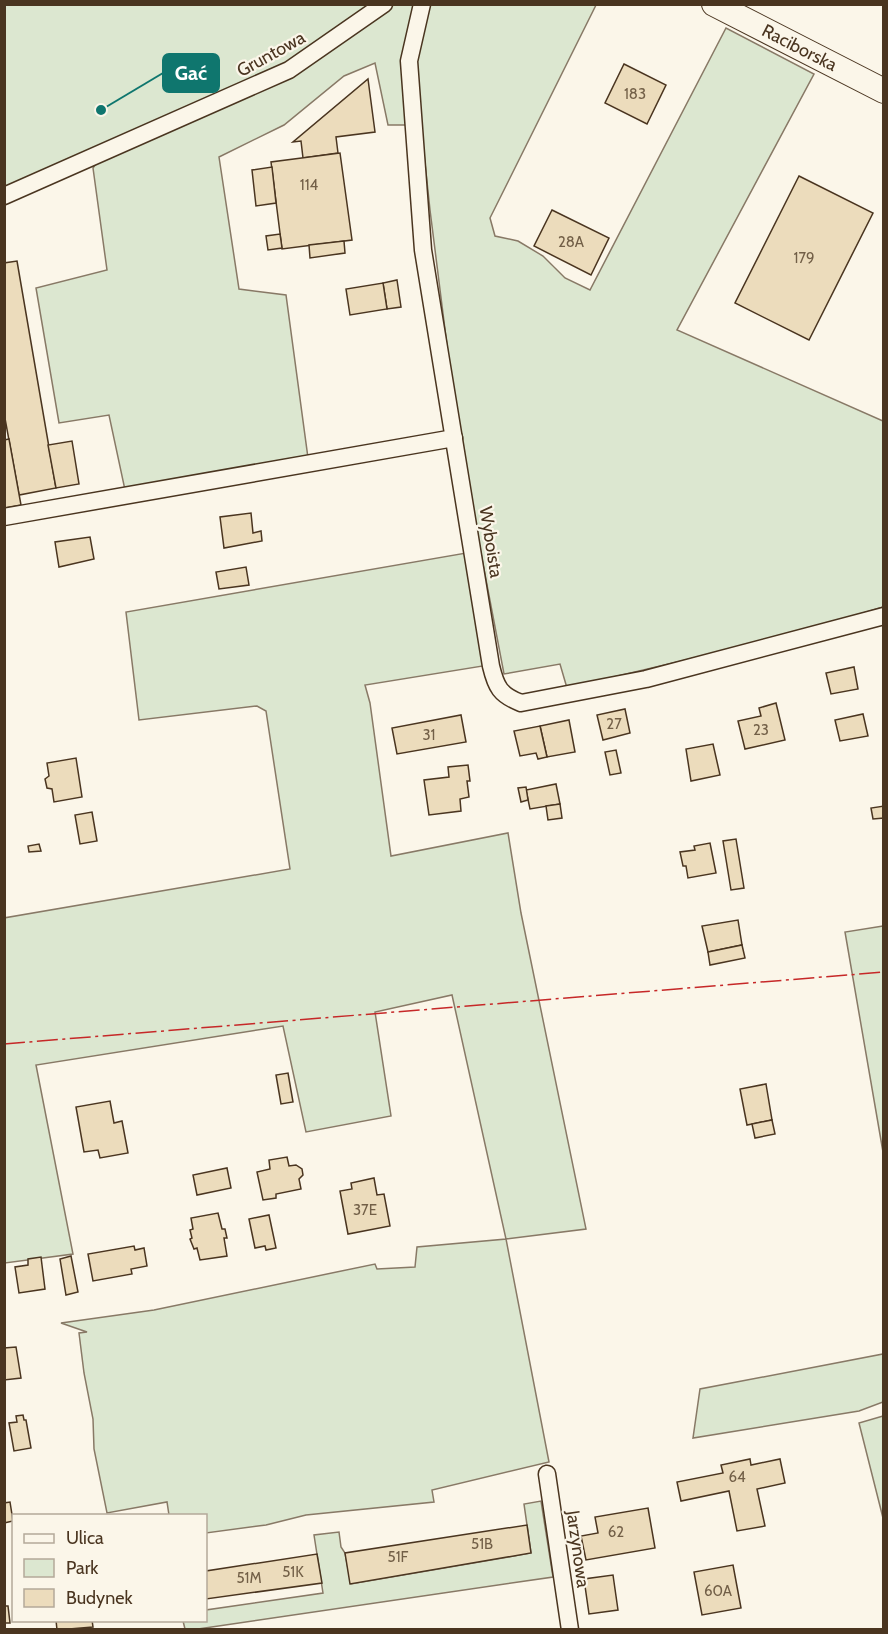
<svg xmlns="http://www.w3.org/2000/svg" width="888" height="1634" font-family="Cabin,sans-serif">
  <rect width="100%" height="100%" fill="#fbf6e9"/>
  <g fill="#dce7d0" stroke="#887966" stroke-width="1.5">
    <polygon points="4,5 596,5 490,218 495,236 518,241 543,256 565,278 590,290 726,28 814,74 677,330 883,421 883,607 787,636 567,688 560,664 504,674 458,433 430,210 421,125 388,125 375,63 344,76 284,125 219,157 239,289 286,295 308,458 125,490 109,415 59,423 36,288 107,270 93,168 101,156 5,199"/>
    <polygon points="466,553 483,666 365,685 370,703 391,856 508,833 521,913 586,1229 506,1239 549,1462 432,1490 434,1502 306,1515 266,1525 206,1533 206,1516 169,1515 167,1502 107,1513 94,1449 93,1419 84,1373 79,1333 87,1332 61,1323 154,1310 375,1264 377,1269 415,1267 417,1247 506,1239 452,995 375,1012 391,1116 306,1132 283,1026 36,1065 73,1254 5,1263 4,918 290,869 266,711 257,706 139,720 126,612"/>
    <polygon points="883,926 884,926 883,1152 845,932"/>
    <polygon points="883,1354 883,1402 859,1411 693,1438 700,1389"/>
    <polygon points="883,1416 884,1416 883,1518 859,1423"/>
    <polygon points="541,1501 553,1577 198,1629 185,1629 183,1621 206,1620 206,1610 323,1593 314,1535 339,1532 341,1547 345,1553 351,1584 531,1553 524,1504"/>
  </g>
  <g fill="#ecdcbc" stroke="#4a3520" stroke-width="1.5">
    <polygon points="624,64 666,85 647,124 605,103"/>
    <polygon points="368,79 375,132 336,137 338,153 303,158 301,141 293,142"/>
    <polygon points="340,153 352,240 282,249 271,162"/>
    <polygon points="272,167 276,203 256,206 252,170"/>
    <polygon points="799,176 873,213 809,340 735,303"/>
    <polygon points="552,210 609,238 591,275 534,246"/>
    <polygon points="280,234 282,248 268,250 266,236"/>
    <polygon points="344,241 345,253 310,258 309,245"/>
    <polygon points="17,261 56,488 19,495 4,413 4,263"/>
    <polygon points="397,280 401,307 387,309 383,283"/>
    <polygon points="383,283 387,309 350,315 346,289"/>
    <polygon points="9,439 21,505 4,508 4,440"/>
    <polygon points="72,441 79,484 56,488 48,445"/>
    <polygon points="251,513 253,533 261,531 262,541 224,548 220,517"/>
    <polygon points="90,537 94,559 59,567 55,542"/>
    <polygon points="246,567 249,585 219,589 216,572"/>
    <polygon points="854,667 858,689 831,694 826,673"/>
    <polygon points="776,703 785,740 745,749 738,721 761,716 759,708"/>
    <polygon points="625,709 630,733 603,740 597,715"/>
    <polygon points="863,714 868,736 840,741 835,720"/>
    <polygon points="461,715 466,742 397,754 392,728"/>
    <polygon points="569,720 575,752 547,757 540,726"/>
    <polygon points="540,726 547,757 538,759 536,753 520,756 514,731"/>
    <polygon points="713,744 720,775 691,781 686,749"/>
    <polygon points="616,750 621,773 610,775 605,752"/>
    <polygon points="76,758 82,797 54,802 52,789 47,788 45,779 49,776 47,763"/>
    <polygon points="468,765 470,781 467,781 469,797 460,799 461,811 429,815 424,780 449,777 448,767"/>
    <polygon points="556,784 560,804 530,809 526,790"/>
    <polygon points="526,787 528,800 521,802 518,788"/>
    <polygon points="560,804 562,818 548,820 546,806"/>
    <polygon points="884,806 884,818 873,819 871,808"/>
    <polygon points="92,812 97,841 80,844 75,815"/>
    <polygon points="736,839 744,888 731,890 723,841"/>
    <polygon points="710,843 716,873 688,878 686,866 683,866 680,852 695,850 694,846"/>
    <polygon points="39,844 41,851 29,852 28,846"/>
    <polygon points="738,920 742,945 708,952 702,926"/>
    <polygon points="742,945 745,958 710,965 708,952"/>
    <polygon points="288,1073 293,1102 281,1104 276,1075"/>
    <polygon points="766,1084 772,1120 747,1125 740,1089"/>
    <polygon points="110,1101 114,1123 122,1121 128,1153 100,1158 98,1150 84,1152 76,1107"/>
    <polygon points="772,1120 775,1134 755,1138 752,1124"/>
    <polygon points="287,1157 289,1166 296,1165 302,1169 303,1175 299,1179 301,1189 276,1194 276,1198 263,1200 257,1172 270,1169 269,1160"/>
    <polygon points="227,1168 231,1188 197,1195 193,1175"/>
    <polygon points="374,1178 377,1195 384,1194 390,1226 348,1234 340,1191 352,1189 351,1183"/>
    <polygon points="218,1213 222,1229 225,1229 227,1238 224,1238 227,1256 200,1260 197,1248 194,1249 190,1239 192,1238 190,1230 193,1229 191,1218"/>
    <polygon points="269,1215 276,1248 266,1250 265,1246 255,1248 249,1219"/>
    <polygon points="134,1246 135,1250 144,1248 147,1266 131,1269 132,1274 93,1281 88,1254"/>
    <polygon points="71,1256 78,1292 66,1295 60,1259"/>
    <polygon points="41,1257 45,1289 19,1293 15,1267 28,1265 28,1259"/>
    <polygon points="16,1347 21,1378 4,1380 4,1348"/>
    <polygon points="23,1415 24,1420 26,1420 31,1448 14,1451 9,1423 17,1422 16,1416"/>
    <polygon points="750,1459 751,1465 780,1459 785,1483 757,1489 765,1526 737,1531 729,1491 681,1501 677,1482 723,1473 721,1465"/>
    <polygon points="10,1502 13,1521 4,1523 4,1503"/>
    <polygon points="648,1508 655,1548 586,1560 581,1536 598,1533 595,1517"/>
    <polygon points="527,1525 531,1553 350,1584 345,1553"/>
    <polygon points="317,1554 322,1583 206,1599 206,1571"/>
    <polygon points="733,1565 741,1608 702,1615 694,1572"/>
    <polygon points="613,1575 618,1610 589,1614 584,1579"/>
    <polygon points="4,1606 8,1606 10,1623 4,1623"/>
    <polygon points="56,1620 92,1620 93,1627 57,1630"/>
  </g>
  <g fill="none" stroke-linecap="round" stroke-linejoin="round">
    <g stroke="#4a3520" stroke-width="19">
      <g id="street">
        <path d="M422,4L409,61L423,250L491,666C496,687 500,695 521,703L646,679L884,616"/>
        <polyline points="4,196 289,70 384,4"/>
        <polyline points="4,517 454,438"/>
        <polyline points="547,1474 570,1630"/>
      </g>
    </g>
    <g stroke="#4a3520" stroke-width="26">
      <g id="secondary">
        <path id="s1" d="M714,4L884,91"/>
      </g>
    </g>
    <use href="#street" stroke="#fbf6e9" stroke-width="16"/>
    <use href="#secondary" stroke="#fbf6e9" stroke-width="24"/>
    <polyline stroke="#c62828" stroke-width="1.5" stroke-dasharray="21 4.5 3 4.5" stroke-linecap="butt" points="4,1044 884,972"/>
  </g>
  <g text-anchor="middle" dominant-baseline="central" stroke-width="4.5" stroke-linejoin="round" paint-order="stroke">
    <g font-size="15" fill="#725f47">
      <text x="635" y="94">183</text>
      <text x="309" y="185">114</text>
      <text x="571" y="242">28A</text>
      <text x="804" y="258">179</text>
      <text x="614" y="724">27</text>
      <text x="761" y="730">23</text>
      <text x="429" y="735">31</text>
      <text x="365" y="1210">37E</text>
      <text x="737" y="1477">64</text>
      <text x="616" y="1532">62</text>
      <text x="482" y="1544">51B</text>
      <text x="398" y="1557">51F</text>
      <text x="293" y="1572">51K</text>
      <text x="249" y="1578">51M</text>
      <text x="718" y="1591">60A</text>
    </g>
    <g font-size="18" fill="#4a3520" stroke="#fbf6e9">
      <text stroke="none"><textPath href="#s1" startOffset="96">Raciborska</textPath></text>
      <text transform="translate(271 54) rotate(-29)">Gruntowa</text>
      <text transform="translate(491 542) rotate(81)">Wyboista</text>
      <text transform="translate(578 1549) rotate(82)">Jarzynowa</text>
    </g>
  </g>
  <path fill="none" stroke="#0f766e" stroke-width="2" d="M101 110L163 73"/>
  <circle fill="#0f766e" stroke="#fbf6e9" stroke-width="2" cx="101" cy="110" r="6"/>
  <rect fill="#0f766e" stroke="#0f766e" stroke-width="2" x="163" y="54" width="56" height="38" rx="6"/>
  <g font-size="20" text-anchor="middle" font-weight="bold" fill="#fff">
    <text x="191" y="80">Gać</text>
  </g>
  <rect width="888" height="1634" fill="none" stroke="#4a3520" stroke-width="12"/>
  <rect x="12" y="1514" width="195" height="108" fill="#fbf6e9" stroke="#b4a999" stroke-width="1.5"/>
  <rect x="24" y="1534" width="30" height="9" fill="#fbf6e9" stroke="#b4a999" stroke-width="1.5"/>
  <text x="66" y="1544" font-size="18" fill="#4a3520">Ulica</text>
  <rect x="24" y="1559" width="30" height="18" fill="#dce7d0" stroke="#b4a999" stroke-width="1.5"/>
  <text x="66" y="1574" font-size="18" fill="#4a3520">Park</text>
  <rect x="24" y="1589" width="30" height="18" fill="#ecdcbc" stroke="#b4a999" stroke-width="1.5"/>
  <text x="66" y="1604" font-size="18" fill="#4a3520">Budynek</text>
</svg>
